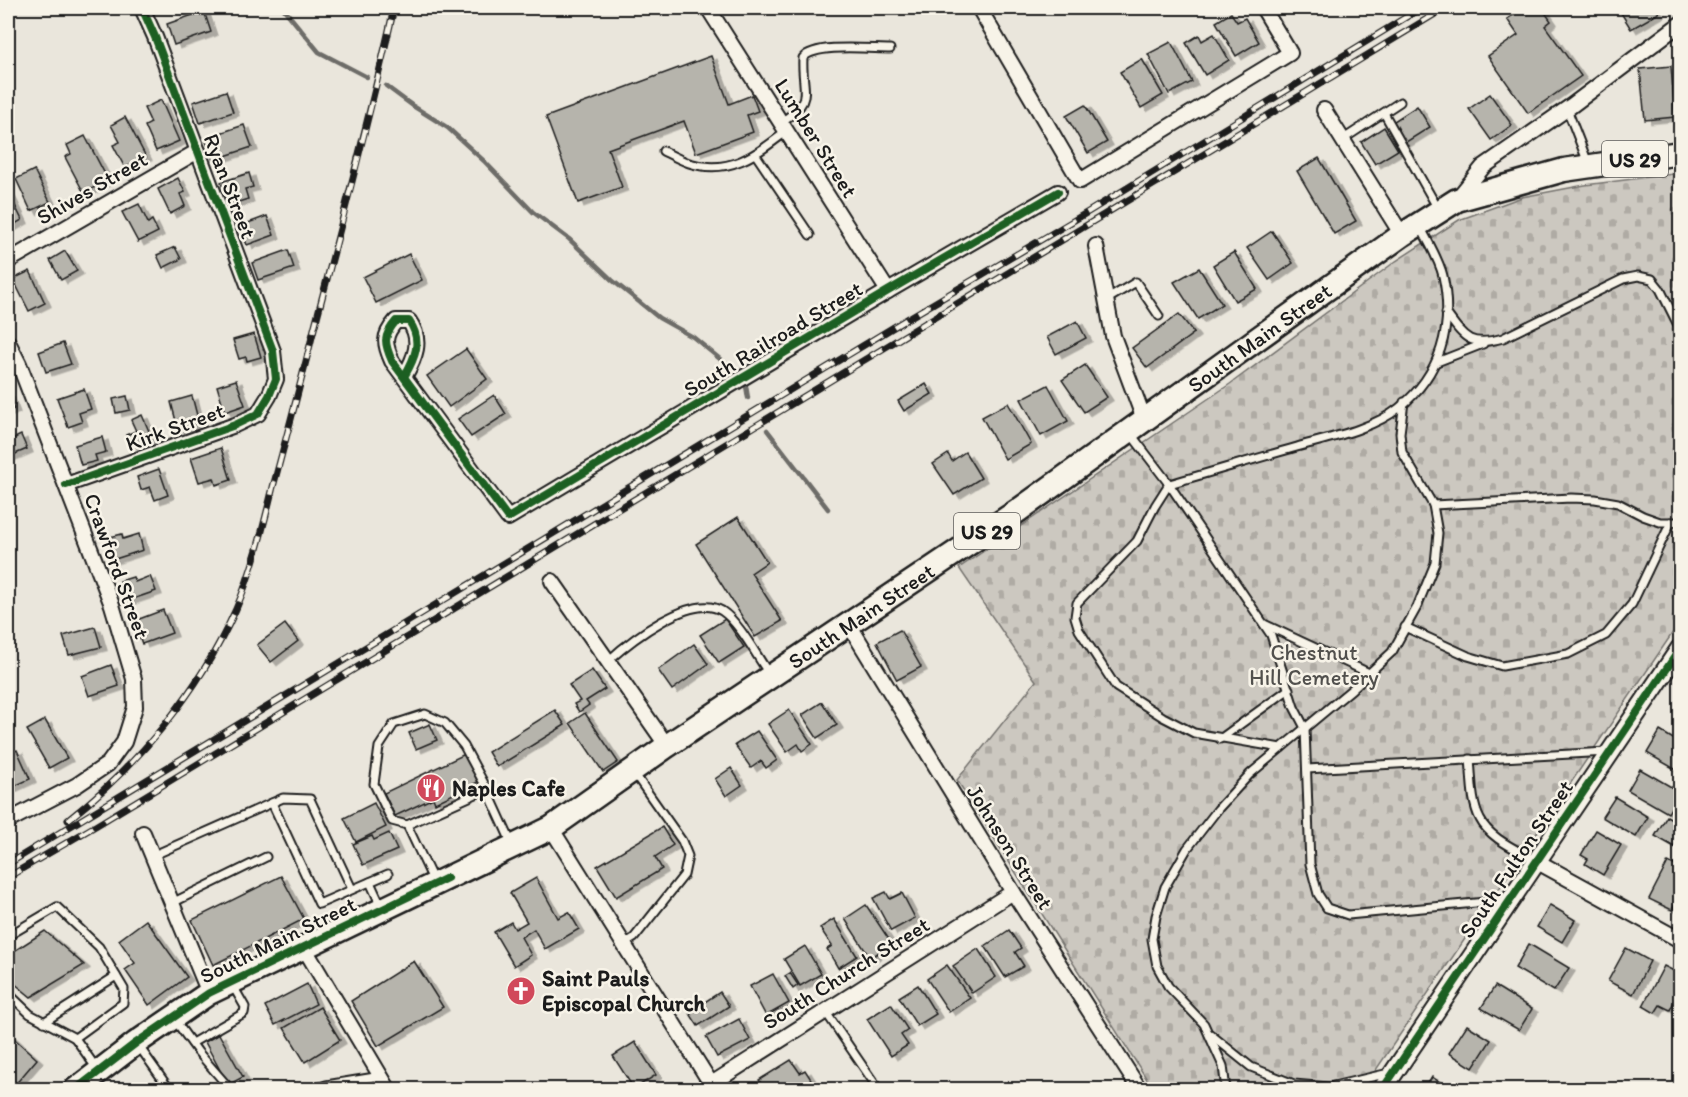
<svg xmlns="http://www.w3.org/2000/svg" width="1688" height="1097" font-family="Itim,sans-serif">
  <defs>
    <pattern id="cemetery-stones" width="16" height="16" patternUnits="userSpaceOnUse" patternTransform="scale(1.5)"><rect width="16" height="16" fill="#ccc8c0"/><path d="M2 7V4a2 2 0 0 1 4 0v3zM10 15v-3a2 2 0 0 1 4 0v3z" fill="#afaba4"/></pattern>
    <filter id="shadow"><feDropShadow dx="6" dy="3.5" stdDeviation="0" flood-color="#0004"/></filter>
  </defs>
  <rect width="100%" height="100%" fill="#eae6dc"/>
  <filter id="ink" filterUnits="userSpaceOnUse"><feTurbulence type="fractalNoise" baseFrequency=".0167" numOctaves="2"/><feDisplacementMap in="SourceGraphic" scale="12" xChannelSelector="R" yChannelSelector="G"/><feConvolveMatrix kernelMatrix="1 2 1 2 8 2 1 2 1" color-interpolation-filters="sRGB"/></filter>
  <g filter="url(#ink)">
    <polygon fill="url(#cemetery-stones)" stroke="#74726e" stroke-width="1.5" points="1673,174 1680,191 1680,622 1363,1089 1153,1089 957,780 1036,681 959,568 1230,384 1396,261 1459,220 1522,197 1585,185"/>
    <g fill="none" stroke-linecap="round" stroke-linejoin="round">
      <g stroke="#6d6c68" stroke-width="4.5">
        <polyline points="283,8 319,52 367,77"/>
        <polyline points="386,86 413,106 448,128 484,161 533,212 569,239 612,280 659,318 693,337 731,368"/>
        <polyline points="746,386 748,398"/>
        <polyline points="767,430 828,509"/>
      </g>
    </g>
    <g fill="#b6b4ac" stroke="#1c1c1c" stroke-width="1.5" filter="url(#shadow)">
      <polygon points="1524,8 1542,8 1551,21 1545,26 1581,76 1528,113 1488,56 1518,35 1507,19"/>
      <polygon points="1618,8 1655,8 1659,13 1631,29"/>
      <polygon points="204,11 211,32 174,45 167,24"/>
      <polygon points="1231,13 1237,22 1245,18 1259,42 1236,56 1216,22"/>
      <polygon points="1214,34 1229,60 1205,75 1186,43 1199,35 1202,41"/>
      <polygon points="1171,42 1192,82 1169,94 1148,54"/>
      <polygon points="711,56 729,104 752,95 758,111 747,115 753,132 696,153 684,121 608,149 622,187 578,203 546,117"/>
      <polygon points="1142,59 1163,95 1141,108 1120,72"/>
      <polygon points="1671,66 1675,117 1645,120 1640,69"/>
      <polygon points="226,91 233,112 200,123 193,102"/>
      <polygon points="1490,94 1512,125 1491,140 1469,109"/>
      <polygon points="161,100 179,141 156,151 145,126 151,123 144,108"/>
      <polygon points="1085,105 1107,142 1088,153 1066,116"/>
      <polygon points="1417,106 1430,127 1403,144 1391,123"/>
      <polygon points="125,117 146,157 125,168 113,145 120,142 111,125"/>
      <polygon points="244,125 252,147 213,160 205,138"/>
      <polygon points="1384,127 1398,150 1375,164 1361,142"/>
      <polygon points="85,136 108,180 84,193 65,157 71,154 67,145"/>
      <polygon points="1319,158 1356,221 1334,234 1297,171"/>
      <polygon points="34,170 50,202 31,211 16,179"/>
      <polygon points="249,173 253,187 245,189 248,199 229,205 221,182"/>
      <polygon points="178,178 185,192 180,194 185,206 170,214 158,189"/>
      <polygon points="8,191 22,220 8,228"/>
      <polygon points="139,204 148,223 152,220 158,232 138,242 122,212"/>
      <polygon points="267,216 274,235 247,245 240,226"/>
      <polygon points="1272,231 1293,263 1269,280 1247,248"/>
      <polygon points="175,247 181,259 163,268 157,255"/>
      <polygon points="288,250 294,268 258,280 252,263"/>
      <polygon points="65,251 77,271 61,280 50,260"/>
      <polygon points="1234,252 1257,289 1235,301 1213,265"/>
      <polygon points="409,254 422,280 376,303 363,277"/>
      <polygon points="1199,268 1222,304 1198,319 1174,282"/>
      <polygon points="30,271 45,303 29,311 13,279"/>
      <polygon points="1179,314 1194,333 1147,368 1132,348"/>
      <polygon points="1077,321 1086,338 1056,354 1047,337"/>
      <polygon points="254,334 261,357 247,361 246,357 239,359 233,340"/>
      <polygon points="63,343 71,364 46,372 39,352"/>
      <polygon points="466,349 487,379 449,407 427,376"/>
      <polygon points="1085,365 1107,397 1084,412 1062,380"/>
      <polygon points="236,380 245,405 225,412 217,386"/>
      <polygon points="926,384 932,394 904,411 898,401"/>
      <polygon points="1048,385 1068,421 1041,436 1021,399"/>
      <polygon points="84,389 91,409 79,413 82,422 68,427 57,398"/>
      <polygon points="8,393 14,409 8,412"/>
      <polygon points="494,395 506,414 471,437 458,419"/>
      <polygon points="127,396 130,410 116,413 113,399"/>
      <polygon points="192,396 199,423 178,429 171,402"/>
      <polygon points="1008,403 1031,444 1005,459 982,417"/>
      <polygon points="142,415 152,438 132,447 126,435 136,431 131,420"/>
      <polygon points="21,435 27,449 8,457 8,441"/>
      <polygon points="102,437 106,452 95,455 97,461 81,465 75,445"/>
      <polygon points="221,448 231,480 216,485 214,478 199,482 191,458"/>
      <polygon points="965,452 981,478 954,495 933,464 948,454 952,461"/>
      <polygon points="159,469 168,495 155,500 150,487 141,490 137,477"/>
      <polygon points="738,517 767,562 751,573 782,621 755,637 696,544"/>
      <polygon points="122,534 123,539 139,534 143,550 112,560 106,538"/>
      <polygon points="150,576 156,591 127,601 120,581 133,577 135,582"/>
      <polygon points="163,610 172,633 142,644 134,621"/>
      <polygon points="725,619 744,647 719,663 700,635"/>
      <polygon points="285,624 298,641 271,662 257,645"/>
      <polygon points="95,627 101,647 69,655 63,636"/>
      <polygon points="900,630 921,667 897,680 877,642"/>
      <polygon points="694,644 708,664 672,690 658,670"/>
      <polygon points="111,665 119,686 89,696 82,676"/>
      <polygon points="592,670 605,689 586,701 589,705 579,712 574,704 580,701 569,685"/>
      <polygon points="822,702 837,725 817,738 802,715"/>
      <polygon points="555,710 565,725 497,767 488,752"/>
      <polygon points="789,710 812,744 802,751 798,744 787,752 768,724"/>
      <polygon points="585,713 618,762 603,772 570,723"/>
      <polygon points="45,720 67,758 49,768 27,730"/>
      <polygon points="430,724 437,740 416,749 409,733"/>
      <polygon points="757,731 777,760 766,768 761,761 751,768 735,745"/>
      <polygon points="1660,731 1680,743 1680,772 1647,753"/>
      <polygon points="17,750 30,779 8,789 8,754"/>
      <polygon points="465,754 478,782 435,803 433,798 395,816 384,793"/>
      <polygon points="731,768 742,785 726,796 715,779"/>
      <polygon points="1640,769 1680,792 1668,813 1628,790"/>
      <polygon points="1615,797 1648,817 1636,837 1602,817"/>
      <polygon points="374,803 386,827 356,842 344,818"/>
      <polygon points="1667,816 1680,824 1680,840 1676,848 1655,836"/>
      <polygon points="662,827 673,845 655,857 662,869 616,897 597,866"/>
      <polygon points="1596,830 1621,845 1603,875 1585,864 1588,859 1581,855"/>
      <polygon points="389,833 397,850 363,865 353,844 372,836 374,840"/>
      <polygon points="1668,862 1680,868 1680,893 1672,910 1649,899"/>
      <polygon points="281,876 304,919 213,965 192,920"/>
      <polygon points="536,878 558,918 569,912 579,929 545,949 534,929 521,937 531,955 514,966 494,932 511,922 515,929 527,922 510,893"/>
      <polygon points="886,892 890,899 902,893 915,918 891,931 873,898"/>
      <polygon points="866,905 892,944 870,958 845,919"/>
      <polygon points="1550,905 1575,920 1562,942 1537,927"/>
      <polygon points="834,919 857,956 838,968 827,949 832,946 820,928"/>
      <polygon points="146,920 187,977 149,1005 125,970 135,963 119,940"/>
      <polygon points="1009,930 1021,948 1015,952 1024,966 1005,977 985,946"/>
      <polygon points="45,931 84,965 31,997 8,978 8,955"/>
      <polygon points="1529,944 1569,968 1554,991 1515,968"/>
      <polygon points="805,946 821,974 800,986 784,959"/>
      <polygon points="1626,948 1650,961 1633,994 1608,981"/>
      <polygon points="978,949 996,977 972,993 953,966"/>
      <polygon points="414,961 443,1007 378,1046 351,1001"/>
      <polygon points="947,965 970,998 949,1012 927,979"/>
      <polygon points="1664,966 1680,974 1680,989 1670,1010 1660,1005 1655,1013 1643,1006"/>
      <polygon points="790,973 798,985 793,989 785,976"/>
      <polygon points="773,974 789,1003 766,1016 750,986"/>
      <polygon points="307,984 316,1004 275,1025 265,1006"/>
      <polygon points="918,985 936,1014 917,1026 899,997"/>
      <polygon points="1495,986 1532,1009 1519,1030 1481,1008"/>
      <polygon points="720,992 729,1006 698,1026 689,1012"/>
      <polygon points="891,1004 908,1030 901,1035 908,1045 891,1056 867,1019"/>
      <polygon points="320,1007 340,1040 305,1062 284,1028"/>
      <polygon points="739,1019 750,1040 717,1057 706,1037"/>
      <polygon points="1467,1025 1491,1040 1473,1068 1449,1053"/>
      <polygon points="8,1033 37,1059 14,1086 8,1081"/>
      <polygon points="219,1034 243,1077 228,1085 205,1042"/>
      <polygon points="635,1042 656,1075 634,1089 613,1056"/>
      <polygon points="791,1060 800,1073 805,1070 814,1084 806,1090 765,1090 759,1080"/>
      <polygon points="1432,1077 1452,1090 1424,1090"/>
    </g>
    <g fill="none" stroke-linecap="round" stroke-linejoin="round">
      <g stroke="#1c1c1c" stroke-width="11">
        <g id="service">
          <polyline points="1567,109 1588,163"/>
          <polyline points="1384,113 1437,207"/>
          <path d="M781,122C816,100 801,92 803,58C815,43 870,49 890,49"/>
          <polyline points="1342,140 1400,102"/>
          <path d="M663,151C671,155 680,160 689,163C729,176 757,154 787,131"/>
          <polyline points="756,155 810,235"/>
          <polyline points="1106,300 1136,282 1159,316"/>
          <path d="M1446,313C1465,339 1470,347 1503,338L1623,279L1638,276L1652,279L1660,289L1680,329"/>
          <polyline points="1437,362 1483,344"/>
          <polyline points="1130,433 1169,484 1271,635 1294,707 1305,728 1310,864 1318,894 1327,908 1348,915 1507,900"/>
          <polyline points="1433,505 1571,498 1595,499 1618,503 1643,516 1660,522 1680,522"/>
          <polyline points="1264,624 1369,673"/>
          <polyline points="1405,627 1468,656 1502,666 1568,654 1606,635 1632,604 1671,522"/>
          <path d="M608,661C630,641 692,592 722,611C740,623 757,657 770,675"/>
          <polyline points="1220,739 1289,689"/>
          <path d="M1281,748L1194,733L1163,717L1116,687L1079,630L1075,617L1077,603L1137,541L1155,506L1169,484C1212,472 1254,459 1297,447C1329,438 1373,429 1399,408C1441,374 1454,327 1443,276C1439,259 1428,242 1420,226"/>
          <path d="M1470,759C1472,778 1471,802 1480,819C1490,839 1518,850 1536,861"/>
          <polyline points="1307,769 1607,752"/>
          <polyline points="272,803 319,904 388,874"/>
          <polyline points="407,825 392,821 374,784 379,747 394,724 425,714 445,723 464,746 487,789"/>
          <polyline points="152,856 283,798 310,799 352,889"/>
          <polyline points="370,882 381,906"/>
          <polyline points="434,882 407,825 487,789 512,844"/>
          <polyline points="172,903 266,857"/>
          <polyline points="8,936 57,907 99,947 124,989 123,1003 75,1038"/>
          <polyline points="624,944 634,938 684,875 688,856 682,841 634,773"/>
          <polyline points="8,993 30,1014 75,1038 97,1069"/>
          <polyline points="825,1011 879,1090"/>
          <polyline points="174,1019 198,1052 231,1090"/>
          <polyline points="44,1022 116,976"/>
          <polyline points="1210,1034 1251,1067 1294,1084 1329,1087 1389,1073"/>
          <polyline points="192,1043 244,1013 245,1007 233,986"/>
          <polyline points="138,1045 170,1090"/>
          <polyline points="311,1090 326,1085 381,1076"/>
          <polyline points="1226,1090 1223,1066 1204,1024 1168,986 1157,966 1152,939 1156,916 1165,887 1187,849 1218,809 1250,774 1352,689 1392,652 1417,607 1435,563 1438,533 1433,505 1402,452 1400,433 1404,402"/>
        </g>
      </g>
      <g stroke="#1c1c1c" stroke-width="18">
        <g id="minor">
          <polyline points="708,8 888,291"/>
          <polyline points="979,8 1080,181 1290,53 1263,8"/>
          <polyline points="1324,110 1402,235"/>
          <polyline points="1458,198 1483,167 1571,106 1680,24"/>
          <polyline points="1096,246 1113,336 1144,419"/>
          <polyline points="8,261 198,151"/>
          <polyline points="8,342 19,364 112,605 134,679 135,707 124,742 108,764 77,785 8,821"/>
          <path d="M404,377C415,358 423,341 409,321H396C383,336 384,343 392,361L508,518L888,291L1058,192"/>
          <polyline points="66,485 235,425 258,414 269,396 276,379 273,351 155,37 142,8"/>
          <polyline points="552,581 667,746"/>
          <polyline points="848,623 1013,892 1140,1090"/>
          <polyline points="551,828 715,1090"/>
          <polyline points="143,833 209,993"/>
          <polyline points="1536,861 1680,940"/>
          <polyline points="303,946 389,1090"/>
          <polyline points="702,1090 1013,892"/>
        </g>
      </g>
      <g stroke="#1c1c1c" stroke-width="22">
        <polyline id="tertiary" points="1382,1090 1680,649"/>
      </g>
      <g stroke="#1c1c1c" stroke-width="27">
        <g id="primary">
          <path id="s1" d="M75,1090L136,1043L209,993L551,828L667,746L1019,510L1402,235L1457,200L1564,170L1680,153"/>
        </g>
      </g>
      <use href="#service" stroke="#f7f3e8" stroke-width="7"/>
      <use href="#minor" stroke="#f7f3e8" stroke-width="14"/>
      <use href="#tertiary" stroke="#f7f3e8" stroke-width="18"/>
      <use href="#primary" stroke="#f7f3e8" stroke-width="22"/>
      <g stroke="#1c1c1c" stroke-width="7">
        <g id="rail">
          <path d="M68,820C139,764 199,692 236,609C253,570 263,528 273,487C287,435 301,382 314,329C342,222 370,115 394,8"/>
          <polyline points="8,864 907,319 1088,212 1421,8"/>
          <polyline points="8,877 97,825 1445,8"/>
        </g>
      </g>
      <use href="#rail" stroke="#f7f3e8" stroke-width="4.5" stroke-dasharray="14" stroke-linecap="butt"/>
      <g stroke="#f7f3e8" stroke-width="11">
        <g id="cycleway">
          <path d="M404,377C415,358 423,341 409,321H396C383,336 384,343 392,361L508,518L888,291L1058,192"/>
          <polyline points="66,485 235,425 258,414 269,396 276,379 273,351 155,37 142,8"/>
          <polyline points="75,1090 136,1043 209,993 447,878"/>
          <polyline points="1382,1090 1680,649"/>
        </g>
      </g>
      <use href="#cycleway" stroke="#1b5e20" stroke-width="8"/>
    </g>
  </g>
  <defs>
    <g id="restaurant-disc" transform="scale(1.5)"><circle r="9.5" fill="#d1495b" stroke="#f7f3e8"/><path d="M-5-6h1v4h1v-4h1v4h1v-4h1v5L-1.5 .5V6h-2V.5L-5-1ZM5-6V6H3V1.5H1.5Q1.5-4 5-6Z" fill="#fff"/></g>
    <g id="church-disc" transform="scale(1.5)"><circle r="9.5" fill="#d1495b" stroke="#f7f3e8"/><path d="M-1.2-6h2.4v3.5h3.3v2.4h-3.3V6h-2.4V-.1h-3.3v-2.4h3.3Z" fill="#fff"/></g>
  </defs>
  <g fill-rule="evenodd">
    <use href="#restaurant-disc" x="431" y="788"/>
    <use href="#church-disc" x="521" y="991"/>
  </g>
  <g text-anchor="middle" dominant-baseline="central" stroke-width="5" stroke-linejoin="round" paint-order="stroke">
    <g fill="#f7f3e8" stroke="#5e5c59" stroke-width="1.5">
      <rect x="1602" y="141" width="66" height="36" rx="4.5"/>
      <rect x="954" y="513" width="66" height="36" rx="4.5"/>
    </g>
    <g font-size="21" font-weight="bold" fill="#1c1c1c">
      <text x="1635" y="159">US 29</text>
      <text x="987" y="531">US 29</text>
    </g>
    <g font-size="22" fill="#1c1c1c" stroke="#f7f3e8">
      <text transform="translate(816 138) rotate(58)">Lumber Street</text>
      <text transform="translate(230 186) rotate(69)">Ryan Street</text>
      <text transform="translate(92 188) rotate(-30)">Shives Street</text>
      <text stroke="none"><textPath href="#s1" startOffset="1407">South Main Street</textPath></text>
      <text transform="translate(773 339) rotate(-31)">South Railroad Street</text>
      <text transform="translate(175 427) rotate(-20)">Kirk Street</text>
      <text transform="translate(117 566) rotate(70)">Crawford Street</text>
      <text stroke="none"><textPath href="#s1" startOffset="921">South Main Street</textPath></text>
      <text transform="translate(1010 847) rotate(58)">Johnson Street</text>
      <text transform="translate(1516 859) rotate(-56)">South Fulton Street</text>
      <text transform="translate(278 940) rotate(-26)">South Main Street</text>
      <text transform="translate(846 973) rotate(-32)">South Church Street</text>
    </g>
    <g font-size="22" fill="#51504d" stroke="#f7f3e8">
      <text x="1314" y="652">Chestnut<tspan x="1314" dy="25">Hill Cemetery</tspan></text>
    </g>
    <g font-size="22" font-weight="bold" fill="#1c1c1c" stroke="#f7f3e8" text-anchor="start">
      <text x="452" y="788">Naples Cafe</text>
      <text x="542" y="978">Saint Pauls<tspan x="542" dy="25">Episcopal Church</tspan></text>
    </g>
  </g>
  <rect width="1688" height="1097" fill="none" stroke="#f7f3e8" stroke-width="30"/>
  <rect x="15" y="15" width="1658" height="1067" fill="none" stroke="#1c1c1c" stroke-width="2" filter="url(#ink)"/>
</svg>
